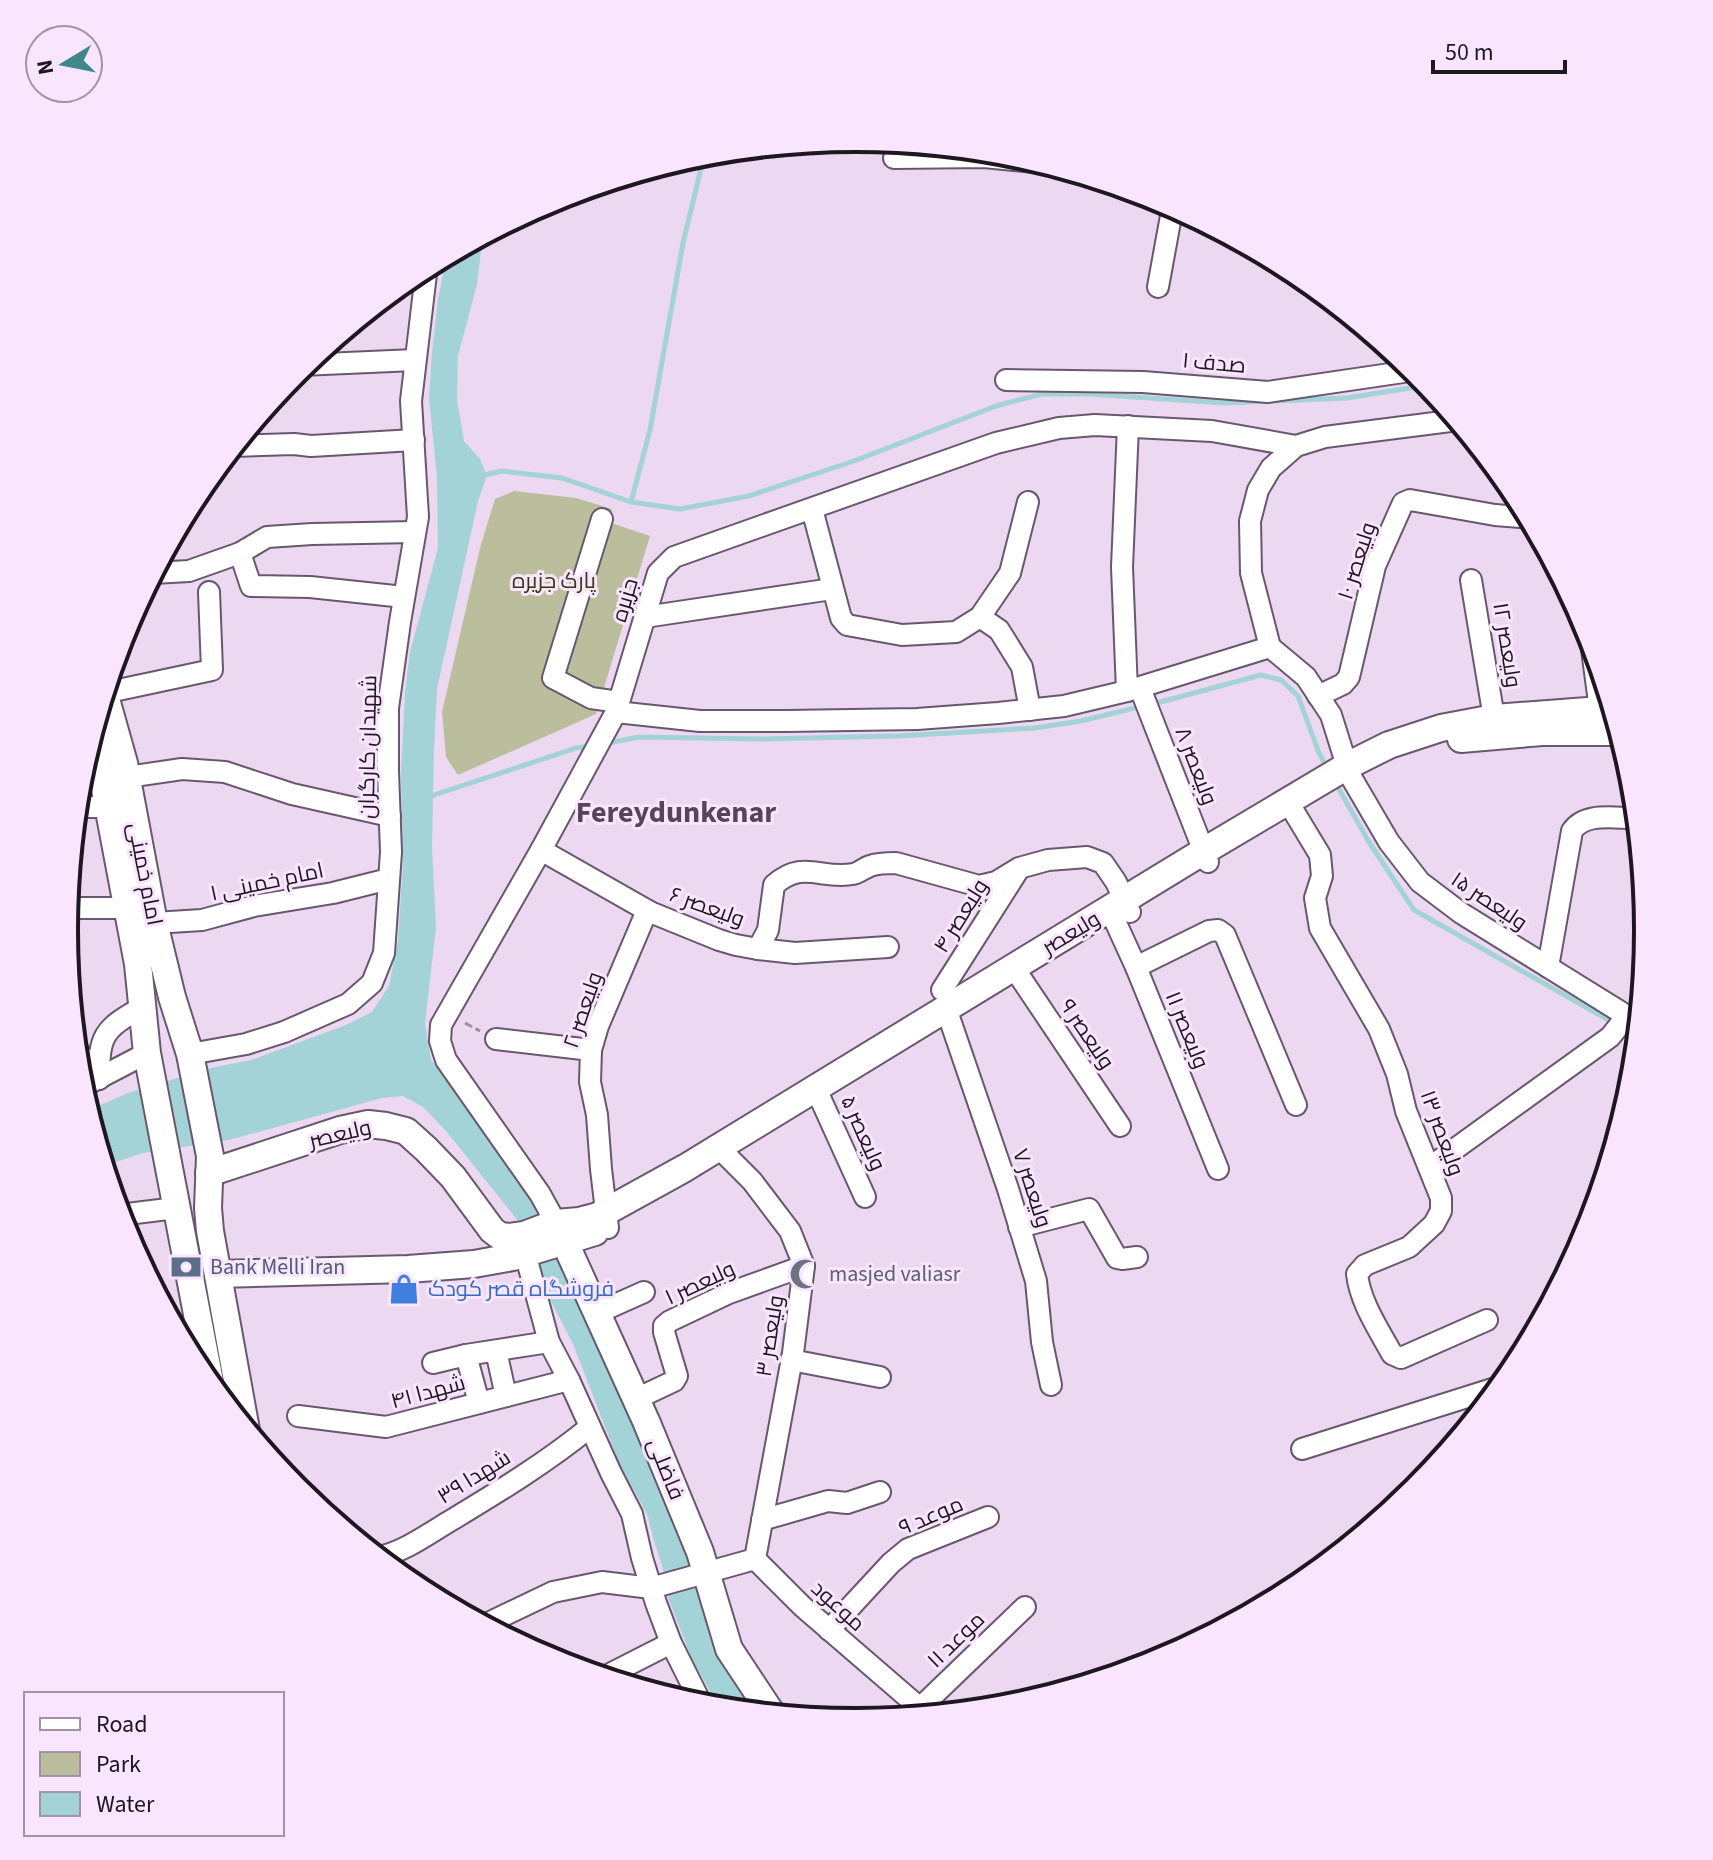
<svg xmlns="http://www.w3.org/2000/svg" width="1713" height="1860" font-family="'Source Sans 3',Cairo,sans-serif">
  <rect width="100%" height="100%" fill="#ecd8f1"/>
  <polygon fill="#babe9d" points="514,491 576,498 612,509 611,523 650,536 596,714 458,775 446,757 442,712 480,548 495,499"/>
  <polygon fill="#a3d3d7" points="483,235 477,284 458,356 457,400 464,441 480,459 487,476 478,501 437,689 434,749 432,847 436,928 425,1023 431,1060 489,1132 543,1211 692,1556 699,1593 713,1629 761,1713 720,1709 691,1657 669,1600 662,1565 654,1541 647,1514 619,1463 573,1344 545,1290 541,1270 523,1227 446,1131 423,1107 403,1096 382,1098 229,1140 143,1153 104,1166 87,1111 128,1093 210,1068 251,1060 346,1025 372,1012 389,986 398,940 403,863 401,772 405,693 410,652 438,548 437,478 429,398 432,353 438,299 447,255"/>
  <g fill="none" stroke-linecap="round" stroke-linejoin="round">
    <g stroke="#a3d3d7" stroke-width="5">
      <polyline points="480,476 502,471 562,478 631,502 680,509 749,496 854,461 996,406 1042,394 1089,394 1224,403 1347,398 1429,385"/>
      <polyline points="631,502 650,430 683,243 705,152"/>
      <polyline points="1153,704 1261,675 1281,680 1298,696 1319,753 1327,768"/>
      <polyline points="608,743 639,737 762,739 898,736 1035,728 1081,721 1143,706"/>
      <polyline points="1336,784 1369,842 1414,910 1614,1023"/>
      <polyline points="428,797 576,748 590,746"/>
      <polyline points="1622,1028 1638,1039"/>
    </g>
    <g stroke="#69586d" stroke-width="24">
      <g id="minor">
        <polyline points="894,158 984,157 1044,163"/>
        <polyline points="1158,287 1173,205"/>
        <polyline points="301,365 415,360"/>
        <polyline points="1006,380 1143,382 1268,392 1417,370"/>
        <polyline points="234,446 294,444 311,446 414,440"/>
        <polyline points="812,509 841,618 847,625 902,635 956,632 980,617 1010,573 1028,502"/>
        <polyline points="602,519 553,678 591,698 619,702"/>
        <polyline points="240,553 251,586 310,587 404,597"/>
        <polyline points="153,573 189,571 240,553 267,537 312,534 415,532"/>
        <polyline points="1471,580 1494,718"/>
        <polyline points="645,617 832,589"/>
        <polyline points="980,617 999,630 1022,667 1030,710"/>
        <polyline points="1589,627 1600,710"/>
        <polyline points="1270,647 1251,573 1250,521 1258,490 1271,468 1296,446 1325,437 1458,420"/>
        <polyline points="1270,647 1306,677 1331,715 1347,766"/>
        <polyline points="1140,688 1208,862"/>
        <polyline points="1127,691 1122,567 1128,426"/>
        <polyline points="104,693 212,670 209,592"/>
        <polyline points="1318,696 1343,684 1349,677 1375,566 1403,503 1410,500 1495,515 1531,518"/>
        <polyline points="616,712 700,721 786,721 917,719 998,713 1064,706 1127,691 1270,647"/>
        <polyline points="127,777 182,769 225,772 292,794 390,816"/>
        <polyline points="1351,777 1389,842 1420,882 1461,913 1640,1024"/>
        <path d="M1288,802L1320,855L1322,876L1315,898L1320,928L1379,1029L1397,1074L1406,1111L1441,1198V1211L1434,1224L1409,1247L1365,1265L1357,1274C1360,1302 1379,1330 1392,1354L1401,1358L1487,1320"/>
        <polyline points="76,807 108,807"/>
        <path d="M541,850L650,912L719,940L736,945L758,949L768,930L774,885C803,859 821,880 853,874C859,873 864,868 870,866C878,863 887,863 896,863L979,886L996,882L1019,868L1048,860L1087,857L1103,863L1116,882L1130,912"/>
        <polyline points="66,908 127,908"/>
        <polyline points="1110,910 1136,967 1218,1169"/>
        <polyline points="154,923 202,920 254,906 333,893 389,879"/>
        <polyline points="758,949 795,953 888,947"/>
        <polyline points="1136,967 1209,931 1218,930 1225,935 1296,1105"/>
        <path d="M1548,967L1572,831C1585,811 1617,819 1638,818"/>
        <polyline points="1014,968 1120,1126"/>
        <polyline points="942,990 1017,872"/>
        <polyline points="945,1010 950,1020 1008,1189 1036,1281 1042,1342 1051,1385"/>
        <polyline points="496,1039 591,1050"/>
        <polyline points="75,1047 99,1079"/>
        <polyline points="190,1054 246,1044 284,1032 348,1004 372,983 384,953 391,852 388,771 388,708 400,622 418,517 411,401 427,265"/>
        <path d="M99,1079C99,1036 103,1029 141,1008"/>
        <polyline points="80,1088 147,1053"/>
        <polyline points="816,1089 865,1197"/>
        <polyline points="722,1146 727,1156 752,1181 790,1231 804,1266 793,1353 755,1559"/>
        <polyline points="1430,1167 1610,1037 1627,1016"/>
        <polyline points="119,1215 176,1208"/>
        <polyline points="556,1223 540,1194 446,1060 440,1041 441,1025 541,850 616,712 658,573 674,557 996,443 1059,428 1095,425 1212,431 1296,446"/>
        <polyline points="1019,1227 1089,1209 1117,1258 1122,1259 1137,1257"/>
        <polyline points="608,1228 601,1169 597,1115 590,1082 591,1050 598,1026 646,913 650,912"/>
        <polyline points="525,1253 549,1342 569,1380 611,1473 632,1514 642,1558 656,1603 671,1643 703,1707"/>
        <polyline points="597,1313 644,1292"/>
        <polyline points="496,1351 506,1396"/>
        <polyline points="466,1355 549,1342"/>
        <polyline points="791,1360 880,1377"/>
        <polyline points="433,1363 466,1355 479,1403"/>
        <polyline points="636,1399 674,1381 677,1376 664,1332 664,1326 670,1321 729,1293 804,1266"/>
        <polyline points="298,1416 386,1427 569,1380"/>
        <polyline points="1302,1449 1502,1386"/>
        <polyline points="762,1520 828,1501 847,1503 880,1492"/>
        <path d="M378,1557C404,1552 428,1534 450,1521C498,1492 546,1463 590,1427"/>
        <polyline points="484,1625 553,1592 602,1582 651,1588 755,1559 803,1607 920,1708 933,1715"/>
        <polyline points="829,1630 891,1563 908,1549 988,1517"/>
        <polyline points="610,1679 612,1673 671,1643"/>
        <polyline points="908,1717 920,1708 1025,1607"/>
      </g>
    </g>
    <g stroke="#69586d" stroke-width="30">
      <g id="major">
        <polyline points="104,692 124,763 154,923 172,997 190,1054 210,1156 208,1208 210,1231 246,1430"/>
        <polyline points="92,734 101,768 138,964 147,1053 211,1387"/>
        <polyline points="1461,739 1542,732 1621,732"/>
        <polyline points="209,1173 340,1130 368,1124 386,1126 406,1131 426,1149 453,1177 492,1230 500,1236 508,1237 524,1235 556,1223 579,1221 598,1216 685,1168 1204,851 1347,766 1389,745 1441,728 1494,718 1614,709"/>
        <polyline points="557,1225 646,1421 700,1552 729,1649 772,1714"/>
        <polyline points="218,1274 408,1269 474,1264 513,1257 595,1232"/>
      </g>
    </g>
    <polyline stroke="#9b8c9f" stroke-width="3" stroke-dasharray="8 4" stroke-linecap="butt" points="465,1023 480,1031"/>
    <use href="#minor" stroke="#fff" stroke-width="20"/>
    <use href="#major" stroke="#fff" stroke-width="26"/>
  </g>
  <defs>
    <g id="bank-bare" transform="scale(2.4)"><path d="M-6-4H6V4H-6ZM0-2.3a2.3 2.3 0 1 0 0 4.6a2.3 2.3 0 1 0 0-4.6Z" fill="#5c6f8a" stroke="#f9e5fe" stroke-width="2.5" paint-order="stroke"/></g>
    <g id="mosque-bare" transform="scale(2.4)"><path d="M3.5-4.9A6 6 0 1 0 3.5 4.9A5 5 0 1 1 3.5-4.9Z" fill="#6b7280" stroke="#f9e5fe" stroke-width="2.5" paint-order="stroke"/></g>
    <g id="shop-bare" transform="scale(2.4)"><path d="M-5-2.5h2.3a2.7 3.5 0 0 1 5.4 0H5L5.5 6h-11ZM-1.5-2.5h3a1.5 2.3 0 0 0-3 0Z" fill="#3f7fe0" stroke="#f9e5fe" stroke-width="2.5" paint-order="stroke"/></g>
  </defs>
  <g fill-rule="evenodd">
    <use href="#bank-bare" x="186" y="1267"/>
    <use href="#mosque-bare" x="805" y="1274"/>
    <use href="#shop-bare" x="404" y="1289"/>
  </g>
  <g text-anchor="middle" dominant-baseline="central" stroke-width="6" stroke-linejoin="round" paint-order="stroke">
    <g font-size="22" fill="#1e1720" stroke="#f9e5fe">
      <text transform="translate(1214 363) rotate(5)">صدف ۱</text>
      <text transform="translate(1357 561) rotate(-72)">ولیعصر ۱۰</text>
      <text transform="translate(625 600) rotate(-73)">جزیره</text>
      <text transform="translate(1507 645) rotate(81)">ولیعصر ۱۲</text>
      <text transform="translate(368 747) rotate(-89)">شهیدان کارگران</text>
      <text transform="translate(1196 766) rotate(69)">ولیعصر ۸</text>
      <text transform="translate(145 874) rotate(79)">امام خمینی</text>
      <text transform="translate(267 882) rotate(-12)">امام خمینی ۱</text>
      <text transform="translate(1489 901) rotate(34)">ولیعصر ۱۵</text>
      <text transform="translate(707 907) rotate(20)">ولیعصر ۶</text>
      <text transform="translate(961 916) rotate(-58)">ولیعصر ۴</text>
      <text transform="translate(1071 933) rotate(-31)">ولیعصر</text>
      <text transform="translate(583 1010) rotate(-71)">ولیعصر ۲</text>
      <text transform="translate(1187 1030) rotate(68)">ولیعصر ۱۱</text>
      <text transform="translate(1087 1034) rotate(56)">ولیعصر ۹</text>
      <text transform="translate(863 1133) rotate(66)">ولیعصر ۵</text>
      <text transform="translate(1442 1133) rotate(70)">ولیعصر ۱۳</text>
      <text transform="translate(340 1134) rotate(-13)">ولیعصر</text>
      <text transform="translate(1032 1188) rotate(72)">ولیعصر ۷</text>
      <text transform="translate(700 1283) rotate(-25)">ولیعصر ۱</text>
      <text transform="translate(770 1336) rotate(-81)">ولیعصر ۳</text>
      <text transform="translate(428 1392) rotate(-15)">شهدا ۴۱</text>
      <text transform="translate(666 1469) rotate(68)">فاضلی</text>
      <text transform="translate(474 1477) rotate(-32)">شهدا ۳۹</text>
      <text transform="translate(931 1516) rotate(-23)">موعد ۹</text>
      <text transform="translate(838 1606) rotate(42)">موعود</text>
      <text transform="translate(956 1640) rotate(-44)">موعد ۱۱</text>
    </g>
    <g font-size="22" fill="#36390c" stroke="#f9e5fe">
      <text x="554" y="581">پارک جزیره</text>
    </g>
    <g font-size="22" fill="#4e5e75" stroke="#f9e5fe" text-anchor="start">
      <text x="210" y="1267">Bank Melli Iran</text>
    </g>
    <g font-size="22" fill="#5b616d" stroke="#f9e5fe" text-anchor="start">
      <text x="829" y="1274">masjed valiasr</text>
    </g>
    <g font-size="22" fill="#366cbe" stroke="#f9e5fe" text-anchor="start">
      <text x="428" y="1289">فروشگاه قصر کودک</text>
    </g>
    <g font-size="30" font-weight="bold" fill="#55455a" stroke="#f9e5fe">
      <text x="676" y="812">Fereydunkenar</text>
    </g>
  </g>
  <path d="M0 0H1713V1860H0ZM78 930a778 778 0 1 1 1556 0a778 778 0 1 1-1556 0Z" fill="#f9e5fe" fill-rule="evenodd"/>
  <path fill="none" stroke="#1e1720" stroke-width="4" d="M78 930a778 778 0 1 1 1556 0a778 778 0 1 1-1556 0Z"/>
  <rect x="24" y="1692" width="260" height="144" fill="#f9e5fe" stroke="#a193a5" stroke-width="2"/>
  <rect x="40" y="1718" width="40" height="12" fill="#ffffff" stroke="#a193a5" stroke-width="2"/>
  <text x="96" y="1732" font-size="24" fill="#1e1720">Road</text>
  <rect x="40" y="1752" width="40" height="24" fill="#babe9d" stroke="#a193a5" stroke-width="2"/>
  <text x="96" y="1772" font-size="24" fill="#1e1720">Park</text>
  <rect x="40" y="1792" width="40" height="24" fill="#a3d3d7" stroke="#a193a5" stroke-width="2"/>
  <text x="96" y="1812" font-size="24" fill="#1e1720">Water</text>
  <g transform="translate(64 64) rotate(260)"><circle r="38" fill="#f9e5fe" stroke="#a193a5" stroke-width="2"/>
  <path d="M0-6L14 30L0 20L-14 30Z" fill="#3f878b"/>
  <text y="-12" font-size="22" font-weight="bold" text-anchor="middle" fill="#1e1720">N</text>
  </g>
  <path d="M1433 60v12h132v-12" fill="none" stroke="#1e1720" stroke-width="4"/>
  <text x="1445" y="60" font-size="24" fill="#1e1720" stroke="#f9e5fe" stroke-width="6" paint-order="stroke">50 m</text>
</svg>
